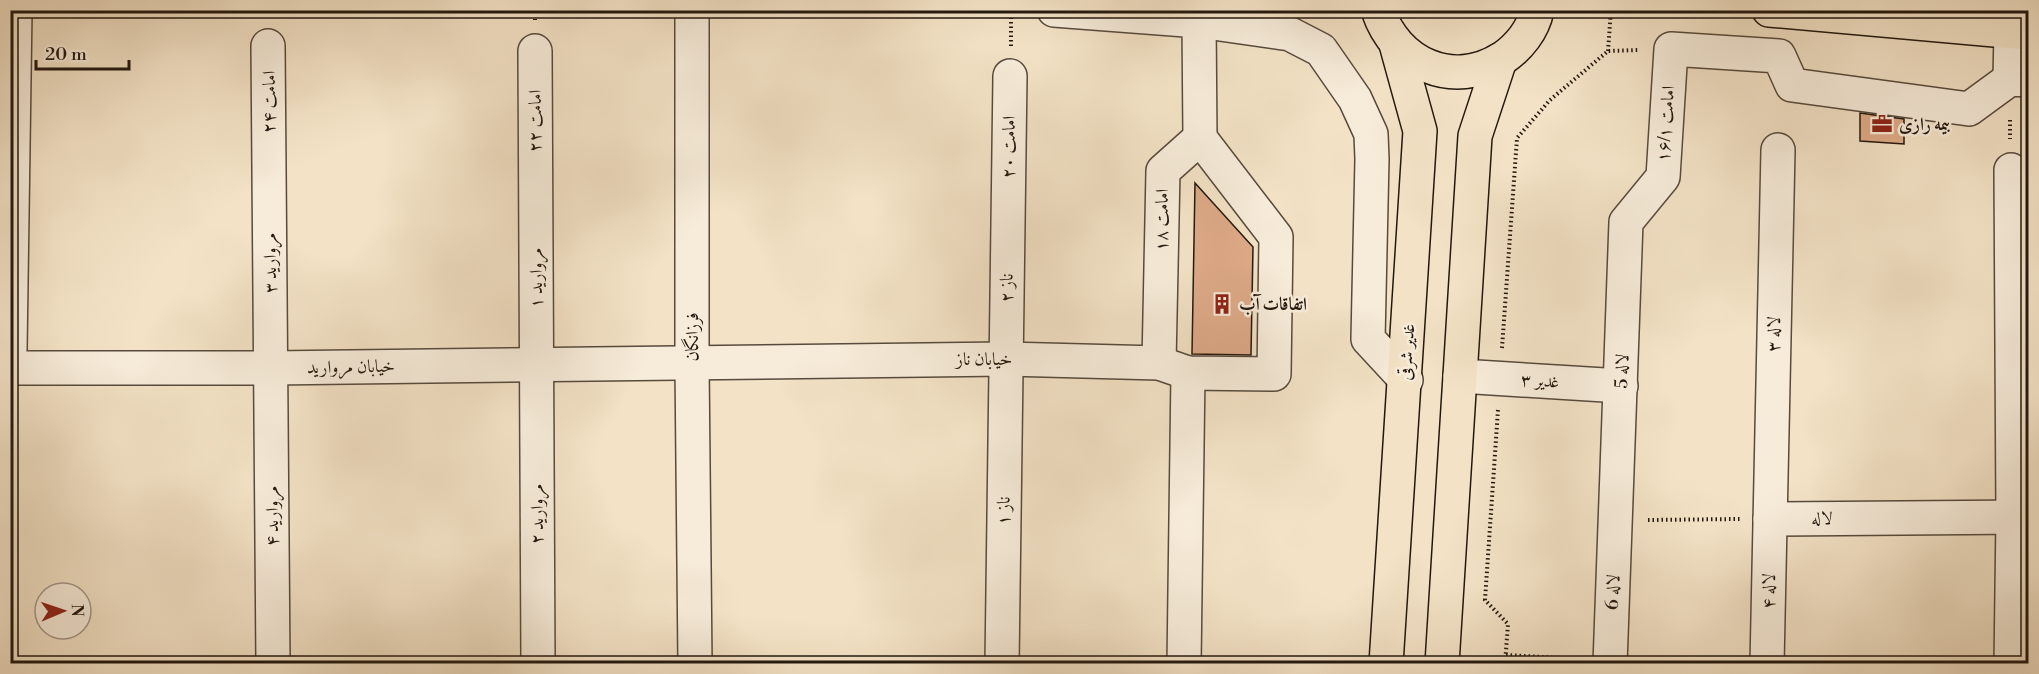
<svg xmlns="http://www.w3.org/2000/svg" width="2039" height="674" font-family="'Libre Bodoni',Amiri,serif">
  <rect width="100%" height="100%" fill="#f3e2c6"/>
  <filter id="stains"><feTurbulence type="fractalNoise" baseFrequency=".00333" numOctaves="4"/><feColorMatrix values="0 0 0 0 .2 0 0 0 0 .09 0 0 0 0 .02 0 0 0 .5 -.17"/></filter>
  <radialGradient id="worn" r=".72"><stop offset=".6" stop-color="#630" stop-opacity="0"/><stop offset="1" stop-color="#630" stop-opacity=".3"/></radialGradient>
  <g fill="#deaa88" stroke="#23180f" stroke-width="1.5">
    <polygon points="1860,113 1904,119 1904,144 1860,141"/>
    <polygon points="1195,183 1253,247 1251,355 1192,354"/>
  </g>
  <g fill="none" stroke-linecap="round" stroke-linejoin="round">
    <g stroke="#574a3d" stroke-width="36">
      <g id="minor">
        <polyline points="692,10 692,364 695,664"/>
        <polyline points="1054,10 1199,21 1290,34 1321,50 1355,99 1371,134 1372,159 1368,339 1406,380"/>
        <polyline points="268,46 273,664"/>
        <polyline points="535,51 538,664"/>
        <polyline points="2010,79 2011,32"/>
        <polyline points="2011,170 2013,517 2011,664"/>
        <polyline points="10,350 15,10"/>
        <polyline points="1159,363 1163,171 1200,138 1199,21"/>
        <polyline points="10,368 271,368 1005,359 1159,363 1188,373 1274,374 1276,237 1200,138"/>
        <polyline points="1460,376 1621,386"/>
        <polyline points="1770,519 2028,517"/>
        <polyline points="1002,664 1010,76"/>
        <polyline points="1184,664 1188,373"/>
        <polyline points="1610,664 1626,222 1663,177 1671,49 1779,56 1792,85 1969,109 2010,79 2028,80"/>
        <polyline points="1767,664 1778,150"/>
      </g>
    </g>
    <g stroke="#23180f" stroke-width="36">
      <g id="major">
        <path d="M1378,10C1396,64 1453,90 1503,58C1519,47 1533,30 1537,10"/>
        <polyline points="1769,10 2028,33"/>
        <polyline points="1386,664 1420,131 1396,44"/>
        <polyline points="1442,664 1475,136 1500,60"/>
      </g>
    </g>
    <g stroke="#23180f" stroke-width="4" stroke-dasharray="1.5 3" stroke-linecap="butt">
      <polyline points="535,10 535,20"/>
      <polyline points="1011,46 1011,10"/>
      <polyline points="1608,51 1611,10"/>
      <polyline points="2010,120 2010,139"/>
      <polyline points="1502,348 1517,138 1550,100 1608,51 1639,50"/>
      <polyline points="1498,410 1485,600 1508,624 1505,664"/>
      <polyline points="1648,520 1740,519"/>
      <polyline points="1506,655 1580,659"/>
    </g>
    <use href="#minor" stroke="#f7ecda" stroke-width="33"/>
    <use href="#major" stroke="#f3e2c6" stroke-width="33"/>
  </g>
  <defs>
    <g id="office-bare" transform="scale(1.62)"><path d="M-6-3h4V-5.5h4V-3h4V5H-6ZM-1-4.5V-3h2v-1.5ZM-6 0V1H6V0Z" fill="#8f2418" stroke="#f7ecda" stroke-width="2.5" paint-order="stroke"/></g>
    <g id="building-bare" transform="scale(1.62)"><path d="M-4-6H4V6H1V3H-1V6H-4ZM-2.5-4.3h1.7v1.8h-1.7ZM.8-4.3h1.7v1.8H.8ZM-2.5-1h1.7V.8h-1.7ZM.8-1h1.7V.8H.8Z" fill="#8f2418" stroke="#f7ecda" stroke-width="2.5" paint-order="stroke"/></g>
  </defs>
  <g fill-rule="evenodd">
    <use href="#office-bare" x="1882" y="124"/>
    <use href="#building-bare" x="1222" y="304"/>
  </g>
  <g text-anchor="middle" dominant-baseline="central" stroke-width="5" stroke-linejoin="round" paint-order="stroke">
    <g font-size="18" fill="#23180f" stroke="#f7ecda">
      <text transform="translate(269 102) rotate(-90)">امامت ۲۴</text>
      <text transform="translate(535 121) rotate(-90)">امامت ۲۲</text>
      <text transform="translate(1666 124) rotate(-86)">امامت ۱۶/۱</text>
      <text transform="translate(1009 147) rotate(-89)">امامت ۲۰</text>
      <text transform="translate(1162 220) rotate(-89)">امامت ۱۸</text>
      <text transform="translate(270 263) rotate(-90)">مروارید ۳</text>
      <text transform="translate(536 278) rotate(-90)">مروارید ۱</text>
      <text transform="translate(1007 288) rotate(-89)">ناز ۲</text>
      <text transform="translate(1774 334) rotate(-89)">لاله ۳</text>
      <text transform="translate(692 337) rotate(-90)">فرزانگان</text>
      <text transform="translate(1407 352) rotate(-86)">غدیر شرقی</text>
      <text x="984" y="359">خیابان ناز</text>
      <text transform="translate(351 367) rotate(-1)">خیابان مروارید</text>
      <text transform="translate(1622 371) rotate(-88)">لاله 5</text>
      <text transform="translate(1540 381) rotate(3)">غدیر ۳</text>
      <text transform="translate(1004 511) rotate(-89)">ناز ۱</text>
      <text transform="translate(537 514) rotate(-90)">مروارید ۲</text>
      <text transform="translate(272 516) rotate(-90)">مروارید ۴</text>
      <text x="1822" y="518">لاله</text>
      <text transform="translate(1769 591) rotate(-89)">لاله ۴</text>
      <text transform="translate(1613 592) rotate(-88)">لاله 6</text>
    </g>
    <g font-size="18" font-weight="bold" fill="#23180f" stroke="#f7ecda" text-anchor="start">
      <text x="1899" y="124">بیمه رازی</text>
      <text x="1239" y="304">اتفاقات آب</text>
    </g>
  </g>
  <rect width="2039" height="674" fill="none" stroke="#f3e2c6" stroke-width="36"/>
  <rect x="12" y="12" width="2015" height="650" fill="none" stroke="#23180f" stroke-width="3"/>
  <rect x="18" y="18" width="2003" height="638" fill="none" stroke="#23180f" stroke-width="1.5"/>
  <g transform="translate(63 611) rotate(88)"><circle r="28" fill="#f7ecda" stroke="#a29789" stroke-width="1.5"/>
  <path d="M0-4.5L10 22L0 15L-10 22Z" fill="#8f2418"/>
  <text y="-9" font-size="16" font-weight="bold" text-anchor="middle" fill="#23180f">N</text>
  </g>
  <path d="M36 60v9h93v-9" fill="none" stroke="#23180f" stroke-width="3"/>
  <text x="45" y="60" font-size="18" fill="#23180f" stroke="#f7ecda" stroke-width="4.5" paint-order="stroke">20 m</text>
  <rect width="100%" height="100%" filter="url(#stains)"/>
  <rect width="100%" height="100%" fill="url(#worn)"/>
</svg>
